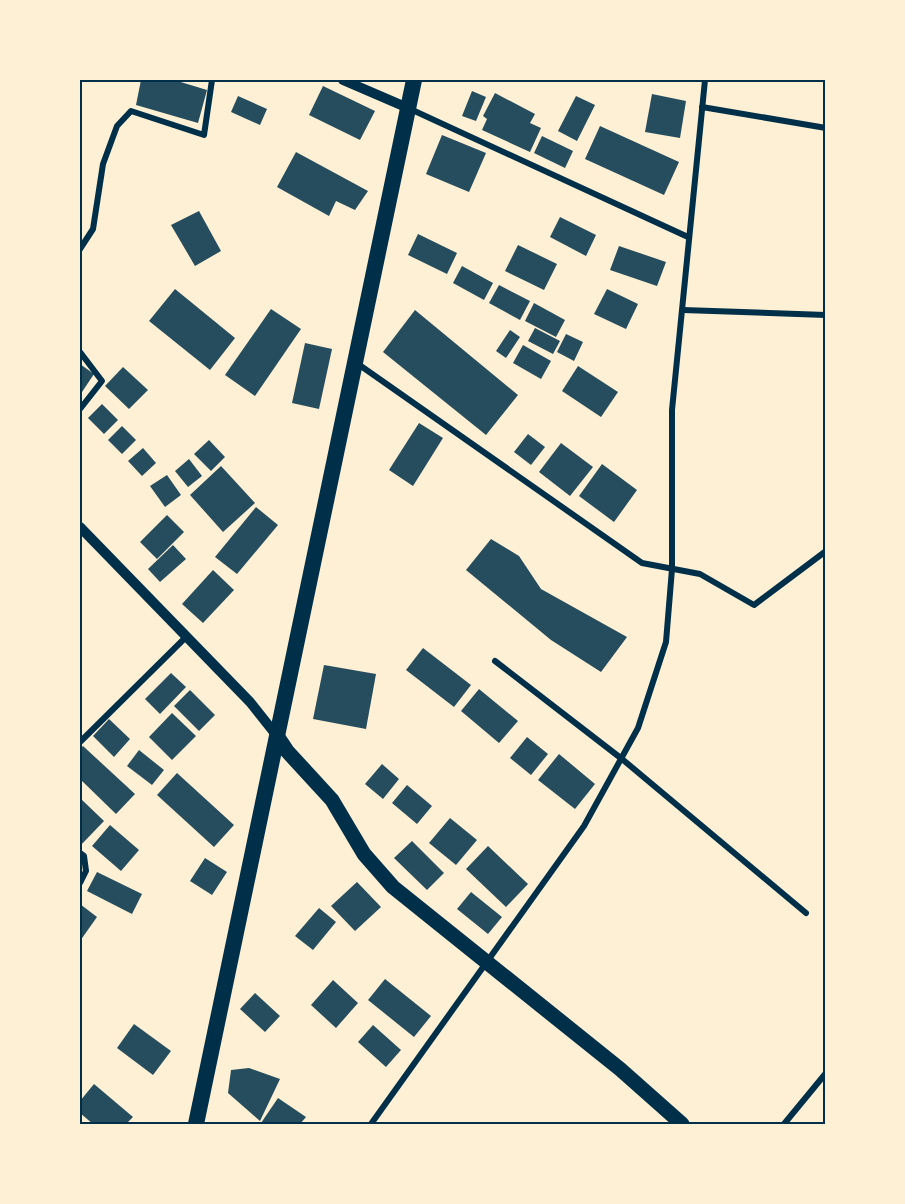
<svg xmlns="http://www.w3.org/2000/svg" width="905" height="1204" font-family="'Work Sans',sans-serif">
  <rect width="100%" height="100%" fill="#fdf0d5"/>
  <g fill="#264d5e">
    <polygon points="141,80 174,80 207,90 198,123 136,105"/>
    <polygon points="323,86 375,111 360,140 309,115"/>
    <polygon points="472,91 486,97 476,121 462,116"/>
    <polygon points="495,93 535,114 530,123 541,128 530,152 482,130 487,119 483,116"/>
    <polygon points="652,94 686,101 680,138 645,132"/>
    <polygon points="238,96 267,109 260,125 231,112"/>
    <polygon points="576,96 595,105 577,141 558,131"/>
    <polygon points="600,126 679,162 664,195 585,159"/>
    <polygon points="442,135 486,153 469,192 426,174"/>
    <polygon points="542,136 573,151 565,168 534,153"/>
    <polygon points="296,152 368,191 355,210 336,201 329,216 277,187"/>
    <polygon points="199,211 221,251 195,266 171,225"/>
    <polygon points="560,217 596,235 586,256 550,237"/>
    <polygon points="418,234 457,253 447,274 408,255"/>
    <polygon points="518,245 557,264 544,290 505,271"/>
    <polygon points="619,246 666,262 657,286 610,270"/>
    <polygon points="462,266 493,283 484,300 453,283"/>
    <polygon points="499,285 530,301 520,320 489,303"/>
    <polygon points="175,289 235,338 210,370 149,321"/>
    <polygon points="607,289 638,304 626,329 594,314"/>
    <polygon points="534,303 565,320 556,337 525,321"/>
    <polygon points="271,309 301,329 255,396 225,375"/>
    <polygon points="415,310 518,395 486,435 383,352"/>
    <polygon points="535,328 560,341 553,354 528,341"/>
    <polygon points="510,330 520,337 506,358 496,351"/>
    <polygon points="566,334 583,342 574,361 557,352"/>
    <polygon points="305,343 332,349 319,409 292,403"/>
    <polygon points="523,345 551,361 541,379 513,363"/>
    <polygon points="80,364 94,374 80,395"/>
    <polygon points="578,366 618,392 601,417 562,391"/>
    <polygon points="123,367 148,390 129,409 105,386"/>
    <polygon points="102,404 118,420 104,434 88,418"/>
    <polygon points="419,423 443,438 413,486 389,470"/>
    <polygon points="122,426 136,440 122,454 108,440"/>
    <polygon points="528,434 545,447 531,465 514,452"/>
    <polygon points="209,440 225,457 211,471 194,454"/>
    <polygon points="561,443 593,467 570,496 539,472"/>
    <polygon points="143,448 156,463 142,476 128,461"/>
    <polygon points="189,459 202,476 188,487 175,471"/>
    <polygon points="602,464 637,490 614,522 579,496"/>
    <polygon points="221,466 255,503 223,532 190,495"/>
    <polygon points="167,475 181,495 165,507 150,486"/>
    <polygon points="256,507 278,525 237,574 215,557"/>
    <polygon points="167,515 184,532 157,559 140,542"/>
    <polygon points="491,539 519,556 541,589 627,637 601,672 551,640 466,570"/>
    <polygon points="173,545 186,559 160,582 148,569"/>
    <polygon points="213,570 234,590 203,623 182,604"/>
    <polygon points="423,648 471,685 454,707 406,670"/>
    <polygon points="324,665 376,674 366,729 313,719"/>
    <polygon points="171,673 186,687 160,714 145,699"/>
    <polygon points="479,689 518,721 499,743 461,711"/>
    <polygon points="190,690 215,715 199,731 174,706"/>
    <polygon points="172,713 196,736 172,760 149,737"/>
    <polygon points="109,719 130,739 114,757 93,736"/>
    <polygon points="527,737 548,754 531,775 510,758"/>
    <polygon points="83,746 135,794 116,814 80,779 80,749"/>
    <polygon points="139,750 164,770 152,785 127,766"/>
    <polygon points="559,754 595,784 575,809 538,780"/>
    <polygon points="382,764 399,779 383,799 365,784"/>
    <polygon points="177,773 234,825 214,847 157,795"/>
    <polygon points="407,785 432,806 417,824 392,803"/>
    <polygon points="80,798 104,821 80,846"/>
    <polygon points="450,818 477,840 456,865 429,843"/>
    <polygon points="110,825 139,850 121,871 92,846"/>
    <polygon points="412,841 444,873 427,890 394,858"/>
    <polygon points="488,846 528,884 506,907 466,869"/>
    <polygon points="205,858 227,872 212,895 190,881"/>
    <polygon points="97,872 142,894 132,914 87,891"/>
    <polygon points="357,882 381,907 355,931 331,906"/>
    <polygon points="471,892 502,917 488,934 457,909"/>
    <polygon points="80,904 97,917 80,941"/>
    <polygon points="319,908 336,922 313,950 295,936"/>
    <polygon points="385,979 431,1016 414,1037 368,1000"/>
    <polygon points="333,980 358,1003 336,1028 311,1005"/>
    <polygon points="255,993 280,1016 265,1032 240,1009"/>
    <polygon points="134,1024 171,1051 153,1075 117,1048"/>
    <polygon points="373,1025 401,1050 386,1067 358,1042"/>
    <polygon points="249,1068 280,1079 260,1121 228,1093 231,1070"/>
    <polygon points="94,1084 133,1117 126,1124 93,1124 80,1113 80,1101"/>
    <polygon points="278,1098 306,1117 300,1124 261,1123"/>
  </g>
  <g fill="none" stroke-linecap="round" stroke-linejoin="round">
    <g stroke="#003049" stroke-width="6">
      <polyline points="702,107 826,128"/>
      <polyline points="408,108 688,237"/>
      <polyline points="80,249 93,229 103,164 117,126 131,111 204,135 212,80"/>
      <polyline points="683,310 826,315"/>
      <polyline points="80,352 102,381 80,409"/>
      <polyline points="358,364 642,563 700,574 754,605 826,551"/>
      <polyline points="495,661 622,759 806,913"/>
      <polyline points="80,742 187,636"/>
      <polyline points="80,853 84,856 86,871 80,883"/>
      <polyline points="371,1124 584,826 638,728 666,642 672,569 672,410 705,80"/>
      <polyline points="784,1124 826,1073"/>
    </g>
    <g stroke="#003049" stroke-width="10">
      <polyline points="343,80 408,108"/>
      <polyline points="80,527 250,702 277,736"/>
    </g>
    <polyline stroke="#003049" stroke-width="15" points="277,736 287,751 332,800 364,854 393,887 620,1069 682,1124"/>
    <polyline stroke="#003049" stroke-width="16" points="196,1124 414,80"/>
  </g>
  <rect width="905" height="1204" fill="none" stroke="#fdf0d5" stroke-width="162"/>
  <rect x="81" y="81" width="743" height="1042" fill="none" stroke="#003049" stroke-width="2"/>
</svg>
